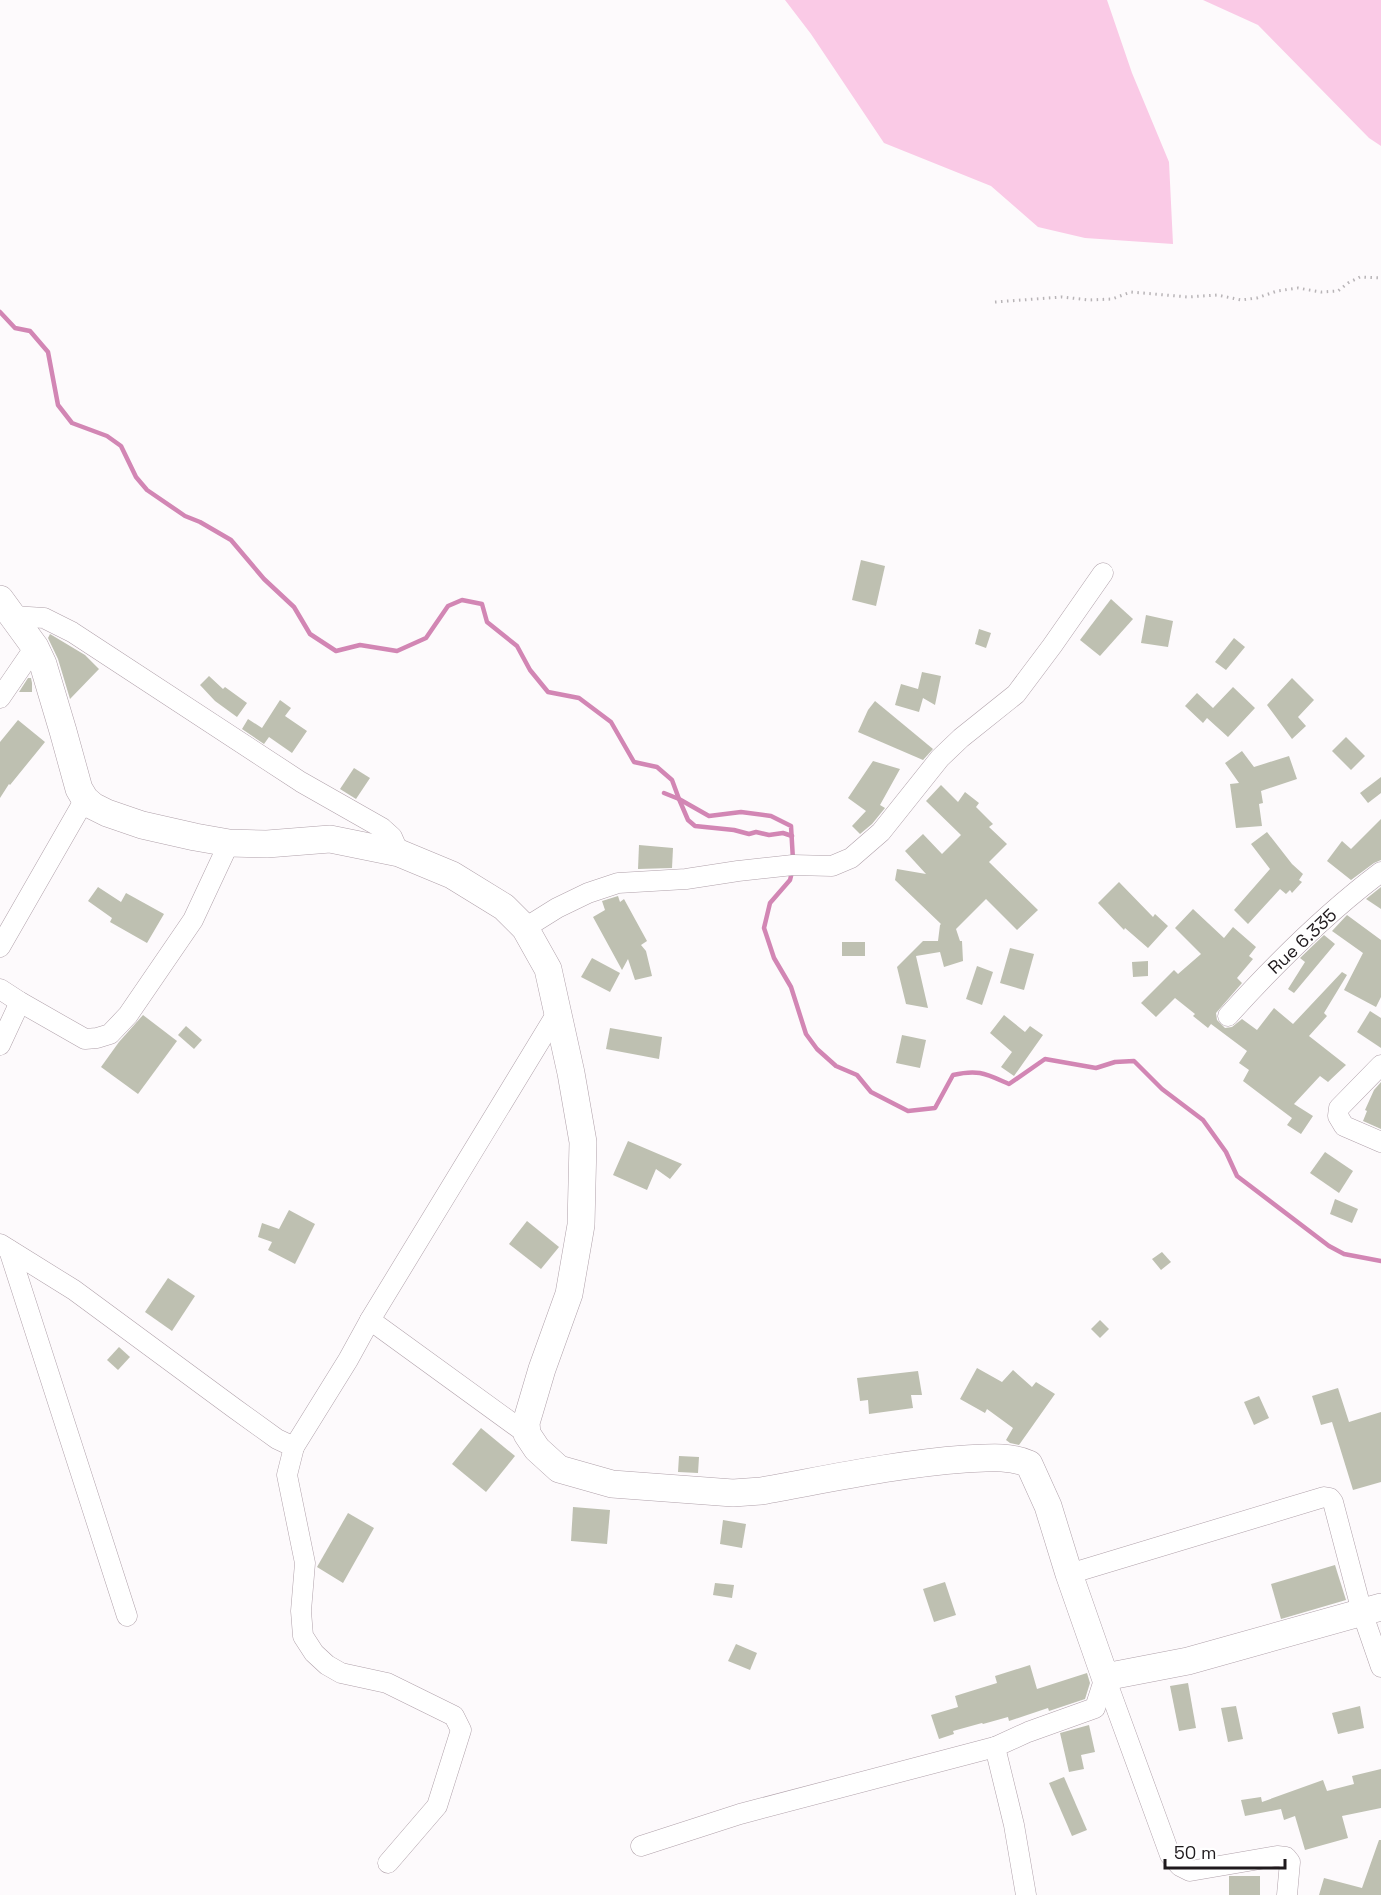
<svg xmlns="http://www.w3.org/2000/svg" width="1381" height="1895" font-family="'Space Grotesk',sans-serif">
  <rect width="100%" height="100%" fill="#fdfafc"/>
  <g fill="#facae6">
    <polygon points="785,0 1107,0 1132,73 1169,162 1173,244 1085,238 1038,227 991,186 884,143 811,34"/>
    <polygon points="1203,0 1381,0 1381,146 1369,138 1258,25"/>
  </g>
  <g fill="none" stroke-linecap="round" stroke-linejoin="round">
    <g stroke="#d286b4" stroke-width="4.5">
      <polyline points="0,312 15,328 30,331 48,352 58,405 72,423 107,436 121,446 136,477 147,490 185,516 200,522 231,540 264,579 294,607 310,634 336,651 360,645 397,651 426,638 448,606 462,600 482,604 487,622 517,646 530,670 548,692 579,698 611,722 634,762 657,767 672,780 679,799 709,816 741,812 771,816 791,826 793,860"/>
      <polyline points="664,793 679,799 688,820 695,826 734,830 749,834 756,832 769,835 783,833 792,836"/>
      <path d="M792,872L790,880L770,903L764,928L774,958L791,987L806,1034L817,1049L836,1066L857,1075L871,1092L908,1111L935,1108L953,1075C979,1069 986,1074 1009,1084L1045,1059L1096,1068L1115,1062L1134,1061L1162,1089L1203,1120L1226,1152L1237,1176L1329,1246L1344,1254L1381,1261"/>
    </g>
  </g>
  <g fill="#bec0b1">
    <polygon points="861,560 885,566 876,606 852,600"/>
    <polygon points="1111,599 1133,619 1100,656 1080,640"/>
    <polygon points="1146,615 1173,621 1168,647 1141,643"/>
    <polygon points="979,629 991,633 986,648 975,644"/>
    <polygon points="50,634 85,655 99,669 70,699 58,659 48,638"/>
    <polygon points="1234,638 1245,647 1226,670 1215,662"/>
    <polygon points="922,672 941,676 935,705 923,698 919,712 895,705 901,684 918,689"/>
    <polygon points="209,676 223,689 225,687 247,703 237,717 215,701 200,685"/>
    <polygon points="28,678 31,678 32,683 32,692 19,692"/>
    <polygon points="1292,678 1314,700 1298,717 1306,726 1292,739 1267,705"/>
    <polygon points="1233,687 1255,708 1228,737 1207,718 1203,723 1185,706 1197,693 1213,708"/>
    <polygon points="280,700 291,708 285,716 307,731 292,753 269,737 264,744 242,729 248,719 262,728"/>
    <polygon points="875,701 933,749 923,760 858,732 868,710"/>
    <polygon points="18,720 45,742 10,785 9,784 0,798 0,742"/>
    <polygon points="1346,737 1365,756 1351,770 1332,751"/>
    <polygon points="1242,751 1254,767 1289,756 1297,779 1261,791 1263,803 1259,804 1262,826 1236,828 1230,784 1239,783 1225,763"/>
    <polygon points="873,761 900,769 880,805 885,808 872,824 860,834 852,826 866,811 848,798"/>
    <polygon points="354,768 370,778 356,799 340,789"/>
    <polygon points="1381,777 1381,793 1368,803 1360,793"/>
    <polygon points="941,785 958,802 965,792 979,803 976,807 993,824 989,827 1007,844 989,862 1038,910 1017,930 986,899 956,929 960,941 962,941 963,961 944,967 940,952 916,956 928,1008 906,1004 897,967 923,941 938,941 940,925 941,924 895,880 897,869 926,874 905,851 923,834 942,854 961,835 926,801"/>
    <polygon points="1381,819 1381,860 1374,863 1351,880 1327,861 1342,841 1351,849"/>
    <polygon points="1267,832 1292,864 1303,874 1299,880 1302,882 1292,893 1290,890 1286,894 1280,889 1248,924 1234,910 1270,869 1251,844"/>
    <polygon points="639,845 673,848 672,868 638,869"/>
    <polygon points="1119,882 1153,917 1155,914 1168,926 1148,948 1125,928 1124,930 1098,903"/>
    <polygon points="98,887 121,902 126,893 164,914 147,943 110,922 112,918 88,901"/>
    <polygon points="1381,887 1381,909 1366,899"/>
    <polygon points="618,896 620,902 624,899 647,941 641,945 646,951 652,976 635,980 628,959 622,970 593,917 605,910 602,901"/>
    <polygon points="1193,909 1224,938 1233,927 1256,947 1249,956 1253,959 1237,978 1242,983 1216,1013 1217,1020 1225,1028 1232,1027 1242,1019 1257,1030 1274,1008 1293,1024 1342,972 1347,975 1324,1013 1327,1016 1309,1036 1346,1065 1328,1082 1320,1076 1294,1104 1313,1116 1301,1134 1287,1125 1292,1118 1243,1081 1249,1070 1239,1063 1247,1051 1211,1024 1208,1028 1193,1016 1195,1014 1175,998 1156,1017 1141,1003 1174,970 1178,974 1201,954 1175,928"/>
    <polygon points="1347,915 1381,940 1381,997 1376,1007 1344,990 1363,953 1332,931"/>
    <polygon points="1324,935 1335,944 1294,993 1288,989 1305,962 1300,958"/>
    <rect x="842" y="942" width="23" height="14"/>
    <polygon points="1010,948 1034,954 1024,990 1000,983"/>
    <polygon points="592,958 620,973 610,992 581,977"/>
    <polygon points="1148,961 1148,976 1133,977 1132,962"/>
    <polygon points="977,966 993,972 982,1005 966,999"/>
    <polygon points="1370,1011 1381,1018 1381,1048 1357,1032"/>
    <polygon points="143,1015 177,1041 138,1094 101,1067 119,1042"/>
    <polygon points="1004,1015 1025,1032 1030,1026 1043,1035 1014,1076 1001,1067 1012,1052 990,1033"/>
    <polygon points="186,1026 202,1040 194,1049 178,1035"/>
    <polygon points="610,1028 662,1037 659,1059 606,1049"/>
    <polygon points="902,1035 926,1040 920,1068 896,1063"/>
    <polygon points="1381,1082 1381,1129 1363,1121 1367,1111 1365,1110 1374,1090"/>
    <polygon points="628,1141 682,1164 670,1179 656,1169 647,1190 613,1175"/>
    <polygon points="1325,1152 1353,1171 1339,1193 1310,1173"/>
    <polygon points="1335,1199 1358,1209 1352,1223 1330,1214"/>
    <polygon points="289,1210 315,1224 295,1264 268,1250 272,1242 258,1237 262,1223 279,1229"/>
    <polygon points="527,1221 559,1247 541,1269 509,1244"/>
    <polygon points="1162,1252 1171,1262 1161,1270 1152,1259"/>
    <polygon points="168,1278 195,1296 172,1331 145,1312"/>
    <polygon points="1100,1320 1109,1329 1100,1338 1091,1329"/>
    <polygon points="119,1347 130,1357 118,1370 107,1360"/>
    <polygon points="977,1368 1002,1382 1013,1370 1032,1387 1036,1382 1055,1394 1019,1445 1010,1443 1006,1440 1013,1428 987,1409 985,1413 960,1399"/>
    <polygon points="918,1371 922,1395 911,1395 913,1408 869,1414 868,1400 860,1401 857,1378"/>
    <polygon points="1338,1388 1349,1422 1381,1412 1381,1482 1353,1490 1332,1422 1321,1425 1312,1396"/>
    <polygon points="1259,1396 1269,1418 1254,1425 1244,1402"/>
    <polygon points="481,1428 515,1456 486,1492 452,1464"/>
    <polygon points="679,1456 699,1457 698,1473 678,1472"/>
    <polygon points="573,1507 610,1510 607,1544 571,1541"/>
    <polygon points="348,1513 374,1528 343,1583 317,1567"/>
    <polygon points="723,1520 746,1524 742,1548 720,1544"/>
    <polygon points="1335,1565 1346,1600 1281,1619 1271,1584"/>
    <polygon points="945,1582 956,1615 934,1622 923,1589"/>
    <polygon points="715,1583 734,1585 732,1598 713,1595"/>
    <polygon points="736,1644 757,1653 750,1670 728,1661"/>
    <polygon points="1030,1665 1037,1689 1087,1673 1090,1683 1085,1699 1049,1711 1048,1708 1009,1721 1008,1717 983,1724 982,1723 953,1731 954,1734 939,1739 931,1715 958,1707 955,1696 997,1683 995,1676"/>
    <polygon points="1188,1683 1196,1728 1179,1731 1170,1686"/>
    <polygon points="1236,1706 1243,1739 1228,1742 1221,1708"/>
    <polygon points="1360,1706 1364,1728 1338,1734 1332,1713"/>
    <polygon points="1089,1725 1095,1752 1081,1755 1084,1769 1069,1772 1060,1733"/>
    <polygon points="1381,1769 1381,1808 1342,1816 1348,1838 1305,1850 1295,1816 1284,1820 1281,1809 1245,1816 1241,1800 1261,1797 1262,1802 1323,1780 1327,1791 1354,1784 1352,1776"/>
    <polygon points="1064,1777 1087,1830 1072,1836 1049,1783"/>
    <polygon points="1379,1840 1381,1840 1381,1895 1319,1895 1324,1878 1362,1888"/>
    <rect x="1229" y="1876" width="31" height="19"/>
  </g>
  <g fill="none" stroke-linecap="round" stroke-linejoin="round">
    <g stroke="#b0a1aa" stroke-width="21">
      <g id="street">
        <polyline points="13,616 44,618 72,632 301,782 382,828 392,837 399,853"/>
        <polyline points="0,698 35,647"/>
        <polyline points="525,928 557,908 588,893 618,883 686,879 738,871 793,865 832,866 851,858 881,832 940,758 961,738 1016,694 1052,646 1103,573"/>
        <polyline points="0,947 85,799"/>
        <polyline points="0,989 20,1002 85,1039 97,1038 110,1034 128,1015 193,920 229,843"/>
        <path d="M1228,1016C1275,964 1325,914 1381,872"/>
        <polyline points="0,1045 20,1002"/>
        <polyline points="1381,1065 1339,1108 1338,1116 1344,1126 1381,1142"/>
        <polyline points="0,1244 74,1290 234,1408 277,1439 294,1447 287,1475 305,1563 301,1611 303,1636 314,1653 327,1665 341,1673 387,1683 454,1716 461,1730 437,1806 388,1863"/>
        <polyline points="9,1250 127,1616"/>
        <polyline points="370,1320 557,1013"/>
        <polyline points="294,1447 348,1360 370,1320 527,1434"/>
        <polyline points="1069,1574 1324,1497 1330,1498 1333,1502 1362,1612 1381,1667"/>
        <polyline points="1105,1677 1170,1855 1180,1866 1190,1871 1277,1856 1286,1857 1290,1862 1287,1895"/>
        <polyline points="641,1846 740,1814 995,1747"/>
        <polyline points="1026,1895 1014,1825 995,1747 1028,1732 1095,1708 1105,1677"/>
      </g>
    </g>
    <g stroke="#b0a1aa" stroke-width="28">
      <path id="secondary" d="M0,599L35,647L43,664L63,731L79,789L85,799L93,806L107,813L142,825L195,837L229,843L267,844L330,839L399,853L452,875L504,907L525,928L548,969L571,1073L583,1142L581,1225L569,1294L542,1369L526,1423L527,1434L537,1449L559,1469L612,1484L733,1493L761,1491C828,1479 896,1464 965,1459C986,1458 1009,1455 1029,1464L1048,1506L1069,1574L1105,1677L1188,1661L1381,1607"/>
    </g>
    <polyline stroke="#b8b4b7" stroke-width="3" stroke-dasharray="1.5 4.5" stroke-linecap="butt" points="995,302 1062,297 1089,300 1112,299 1131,292 1188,297 1217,295 1241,300 1257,298 1277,291 1298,288 1321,292 1338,291 1348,283 1360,277 1381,278"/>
    <use href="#street" stroke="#fff" stroke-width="20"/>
    <use href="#secondary" stroke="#fff" stroke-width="27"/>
  </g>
  <g text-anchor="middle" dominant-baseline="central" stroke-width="4.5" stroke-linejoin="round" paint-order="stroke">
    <g font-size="18" fill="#1f1a1d" stroke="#fff">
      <text transform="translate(1302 941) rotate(-43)">Rue 6.335</text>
    </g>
  </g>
  <path d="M1165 1859v9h120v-9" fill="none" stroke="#1f1a1d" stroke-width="3"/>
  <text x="1174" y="1859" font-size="18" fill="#1f1a1d" stroke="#ffffff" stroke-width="4.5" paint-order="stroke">50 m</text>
</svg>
